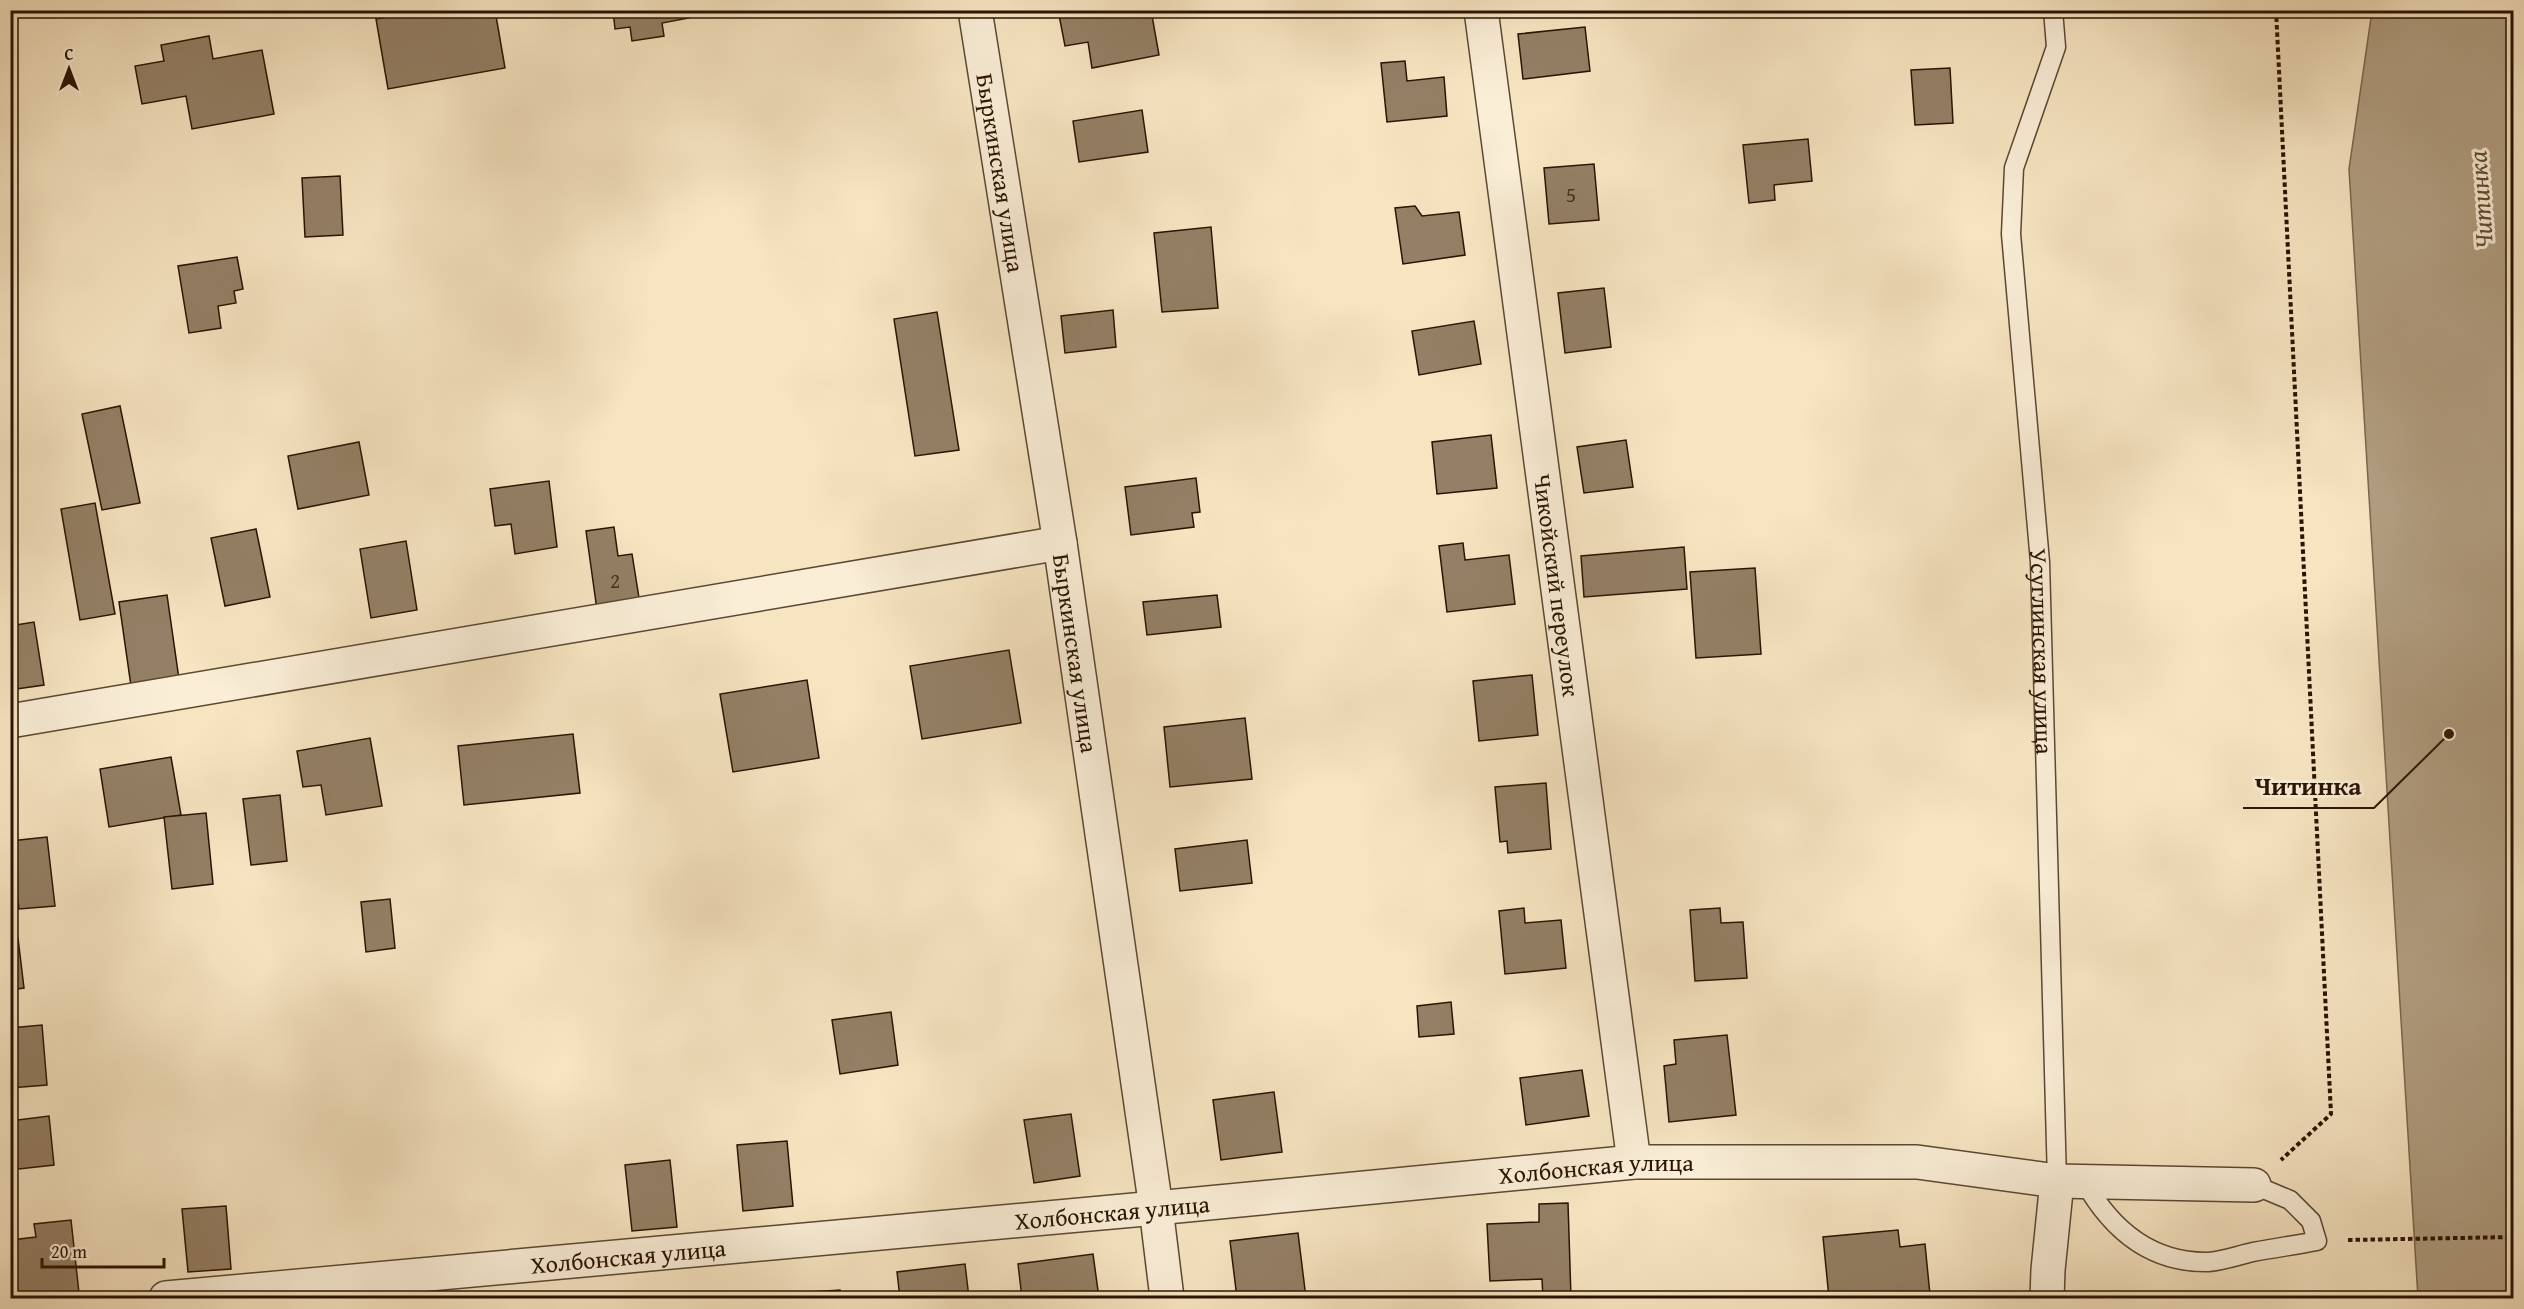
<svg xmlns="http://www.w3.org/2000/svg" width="2524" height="1309" font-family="'Gentium Book Plus',serif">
  <rect width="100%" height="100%" fill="#f7e5c2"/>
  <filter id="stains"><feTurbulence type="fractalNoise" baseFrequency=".00333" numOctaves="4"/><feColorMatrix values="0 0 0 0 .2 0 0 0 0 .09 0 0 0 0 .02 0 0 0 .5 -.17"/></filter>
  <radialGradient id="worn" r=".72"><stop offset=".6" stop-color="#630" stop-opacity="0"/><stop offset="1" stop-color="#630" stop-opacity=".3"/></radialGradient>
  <polygon fill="#b19e81" stroke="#7b664e" stroke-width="1.5" points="2372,11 2513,11 2513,1298 2418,1298 2349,169"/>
  <g fill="#948066" stroke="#291302" stroke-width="1.5">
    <polygon points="424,10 495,10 505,68 388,89 376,19"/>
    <polygon points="613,10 688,10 689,18 662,23 664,36 632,41 630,27 615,29"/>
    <polygon points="1058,10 1151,10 1159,55 1092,68 1088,42 1065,46"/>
    <polygon points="1585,27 1590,71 1523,79 1518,34"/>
    <polygon points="209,36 213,59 262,50 274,114 192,129 186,96 142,104 135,66 164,61 161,45"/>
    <polygon points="1405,61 1407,81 1444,77 1447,116 1387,122 1381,63"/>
    <polygon points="1950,68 1953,123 1915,125 1911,70"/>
    <polygon points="1142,110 1148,152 1079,162 1073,121"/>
    <polygon points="1808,139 1812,181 1774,185 1775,200 1749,203 1743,145"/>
    <polygon points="1594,164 1599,220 1549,224 1544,168"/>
    <polygon points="340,176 343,235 305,237 302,178"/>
    <polygon points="1415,206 1422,216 1459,212 1465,255 1403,264 1395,208"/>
    <polygon points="1211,227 1218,308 1162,312 1154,233"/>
    <polygon points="237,257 243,289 234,291 236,303 218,306 221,328 189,333 178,266"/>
    <polygon points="1604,288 1611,347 1565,353 1558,293"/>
    <polygon points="1113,310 1116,347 1065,353 1061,316"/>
    <polygon points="937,312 959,450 915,456 894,319"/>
    <polygon points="1474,321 1481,364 1419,375 1412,331"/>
    <polygon points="120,406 140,503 102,510 82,414"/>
    <polygon points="1491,435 1497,488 1437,494 1432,442"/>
    <polygon points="1626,440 1633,487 1584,493 1577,447"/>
    <polygon points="359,442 369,495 298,509 288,456"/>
    <polygon points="1196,478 1200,512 1192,513 1194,527 1131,535 1125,487"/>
    <polygon points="549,481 557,547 515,554 511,524 495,526 490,489"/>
    <polygon points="95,503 115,614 80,620 61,509"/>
    <polygon points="614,527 618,556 632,554 640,604 597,610 586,531"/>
    <polygon points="256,529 270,597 225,606 211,538"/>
    <polygon points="406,541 417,610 371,618 360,549"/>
    <polygon points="1463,543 1465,560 1509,555 1515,604 1447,612 1439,546"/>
    <polygon points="1684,547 1687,589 1584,597 1581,556"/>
    <polygon points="1755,568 1761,654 1696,658 1690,572"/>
    <polygon points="167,595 179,679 131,686 119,602"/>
    <polygon points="1217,595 1221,627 1147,635 1143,602"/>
    <polygon points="34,622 44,685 10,690 10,626"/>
    <polygon points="1009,650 1021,723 922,739 910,666"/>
    <polygon points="1532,675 1538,735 1479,741 1473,681"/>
    <polygon points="807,680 819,758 733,772 720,694"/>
    <polygon points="1245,718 1252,779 1170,787 1164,727"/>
    <polygon points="573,734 580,793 464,805 458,746"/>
    <polygon points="370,738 382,806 326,815 321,785 303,787 297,751"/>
    <polygon points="171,757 181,815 109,827 100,769"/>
    <polygon points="1546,783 1551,849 1508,853 1507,841 1500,842 1495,787"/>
    <polygon points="280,795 287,861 251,865 243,799"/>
    <polygon points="206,813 213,884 172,889 164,817"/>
    <polygon points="47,837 55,906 19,909 17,892 10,893 10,841"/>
    <polygon points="1247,840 1252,883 1180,891 1175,849"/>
    <polygon points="390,899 395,948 366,952 361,902"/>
    <polygon points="1524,908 1525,923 1561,920 1566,968 1505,974 1499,911"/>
    <polygon points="1720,908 1721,923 1743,922 1747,978 1695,981 1690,910"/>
    <polygon points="18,938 24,988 10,990 10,939"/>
    <polygon points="1451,1002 1454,1034 1419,1037 1417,1006"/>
    <polygon points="891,1012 898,1065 840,1074 832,1020"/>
    <polygon points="42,1025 47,1085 10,1088 10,1028"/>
    <polygon points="1727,1035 1736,1115 1669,1122 1664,1066 1676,1064 1674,1040"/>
    <polygon points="1582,1070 1589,1116 1526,1125 1520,1078"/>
    <polygon points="1274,1092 1282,1152 1221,1160 1213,1100"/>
    <polygon points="1071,1114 1080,1176 1034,1183 1024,1120"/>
    <polygon points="49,1116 54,1165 10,1170 10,1121"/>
    <polygon points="787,1141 793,1206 743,1211 737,1145"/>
    <polygon points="670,1160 677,1227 632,1231 625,1165"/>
    <polygon points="1568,1203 1571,1298 1543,1298 1542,1279 1490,1281 1487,1224 1539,1222 1539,1204"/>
    <polygon points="226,1206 231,1269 188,1272 182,1209"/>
    <polygon points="71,1220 79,1293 16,1298 11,1240 36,1237 34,1224"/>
    <polygon points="1898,1230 1900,1247 1925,1244 1930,1295 1893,1298 1829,1298 1823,1237"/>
    <polygon points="1298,1233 1306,1298 1237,1298 1230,1241"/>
    <polygon points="1093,1254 1099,1298 1022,1298 1018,1264"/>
    <polygon points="965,1264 969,1298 900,1298 897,1272"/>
    <polygon points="840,1290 840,1298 761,1298 761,1295"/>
  </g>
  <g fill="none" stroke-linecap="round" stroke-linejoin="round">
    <g stroke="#5c4832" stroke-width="21">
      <g id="lane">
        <path id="s1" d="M2053,10L2056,47L2014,168L2011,234L2040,562L2057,1181"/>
        <path d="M2084,1181C2111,1229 2150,1263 2208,1262C2223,1261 2239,1255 2253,1252C2274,1248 2296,1245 2317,1241L2311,1221L2290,1200L2254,1185"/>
      </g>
    </g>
    <g stroke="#5c4832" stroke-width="36">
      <g id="street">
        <path id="s2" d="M975,10L1060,543L1156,1208L1167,1298"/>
        <path id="s3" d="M1481,10L1634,1162"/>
        <polyline points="10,721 1060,543"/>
        <path id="s4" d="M166,1298L1156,1208L1634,1162H1917L2057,1181L2254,1185"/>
        <polyline points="2047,1298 2048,1270 2057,1181"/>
      </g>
    </g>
    <g stroke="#291302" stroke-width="4" stroke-dasharray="4.5 3" stroke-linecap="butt">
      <polyline points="2276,10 2331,1114 2281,1160"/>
      <polyline points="2348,1240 2514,1237"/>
    </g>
    <use href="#lane" stroke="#faeed7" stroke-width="18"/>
    <use href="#street" stroke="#faeed7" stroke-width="33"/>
  </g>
  <g text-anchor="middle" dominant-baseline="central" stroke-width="6" stroke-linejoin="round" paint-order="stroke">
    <g font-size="21" fill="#442e1b">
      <text x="1571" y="194">5</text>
      <text x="615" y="580">2</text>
    </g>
    <g font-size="24" fill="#291302" stroke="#faeed7">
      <text stroke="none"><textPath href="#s2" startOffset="165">Быркинская улица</textPath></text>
      <text stroke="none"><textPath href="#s3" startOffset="580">Чикойский переулок</textPath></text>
      <text stroke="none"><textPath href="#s1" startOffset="650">Усуглинская улица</textPath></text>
      <text stroke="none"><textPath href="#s2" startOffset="651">Быркинская улица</textPath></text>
      <text stroke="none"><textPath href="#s4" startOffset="1436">Холбонская улица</textPath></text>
      <text stroke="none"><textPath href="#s4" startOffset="950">Холбонская улица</textPath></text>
      <text stroke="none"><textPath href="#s4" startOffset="464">Холбонская улица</textPath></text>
    </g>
    <g font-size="26" font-style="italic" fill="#5f4b35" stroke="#faeed7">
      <text transform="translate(2480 200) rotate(-94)">Читинка</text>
    </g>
  </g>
  <path fill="none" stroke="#291302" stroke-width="2" d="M2449 734L2374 808H2243"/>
  <circle fill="#291302" stroke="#faeed7" stroke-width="2" cx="2449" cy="734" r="6"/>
  <g font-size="26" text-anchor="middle" font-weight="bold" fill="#291302" stroke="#faeed7" stroke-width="6" stroke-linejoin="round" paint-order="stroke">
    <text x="2308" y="795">Читинка</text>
  </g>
  <rect width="2524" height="1309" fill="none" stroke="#f7e5c2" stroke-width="36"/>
  <rect x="12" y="12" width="2500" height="1285" fill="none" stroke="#291302" stroke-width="3"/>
  <rect x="18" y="18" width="2488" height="1273" fill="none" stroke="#291302" stroke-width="1.5"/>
  <g transform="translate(69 69)" stroke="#faeed7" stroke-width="4.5" paint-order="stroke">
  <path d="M0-4.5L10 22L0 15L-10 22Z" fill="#291302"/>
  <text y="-9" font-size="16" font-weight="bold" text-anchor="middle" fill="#291302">С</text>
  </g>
  <path d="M42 1258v9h122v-9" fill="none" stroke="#291302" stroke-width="3"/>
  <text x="51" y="1258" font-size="18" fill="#291302" stroke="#faeed7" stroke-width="4.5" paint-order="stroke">20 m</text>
  <rect width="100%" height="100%" filter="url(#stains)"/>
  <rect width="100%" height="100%" fill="url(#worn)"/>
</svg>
